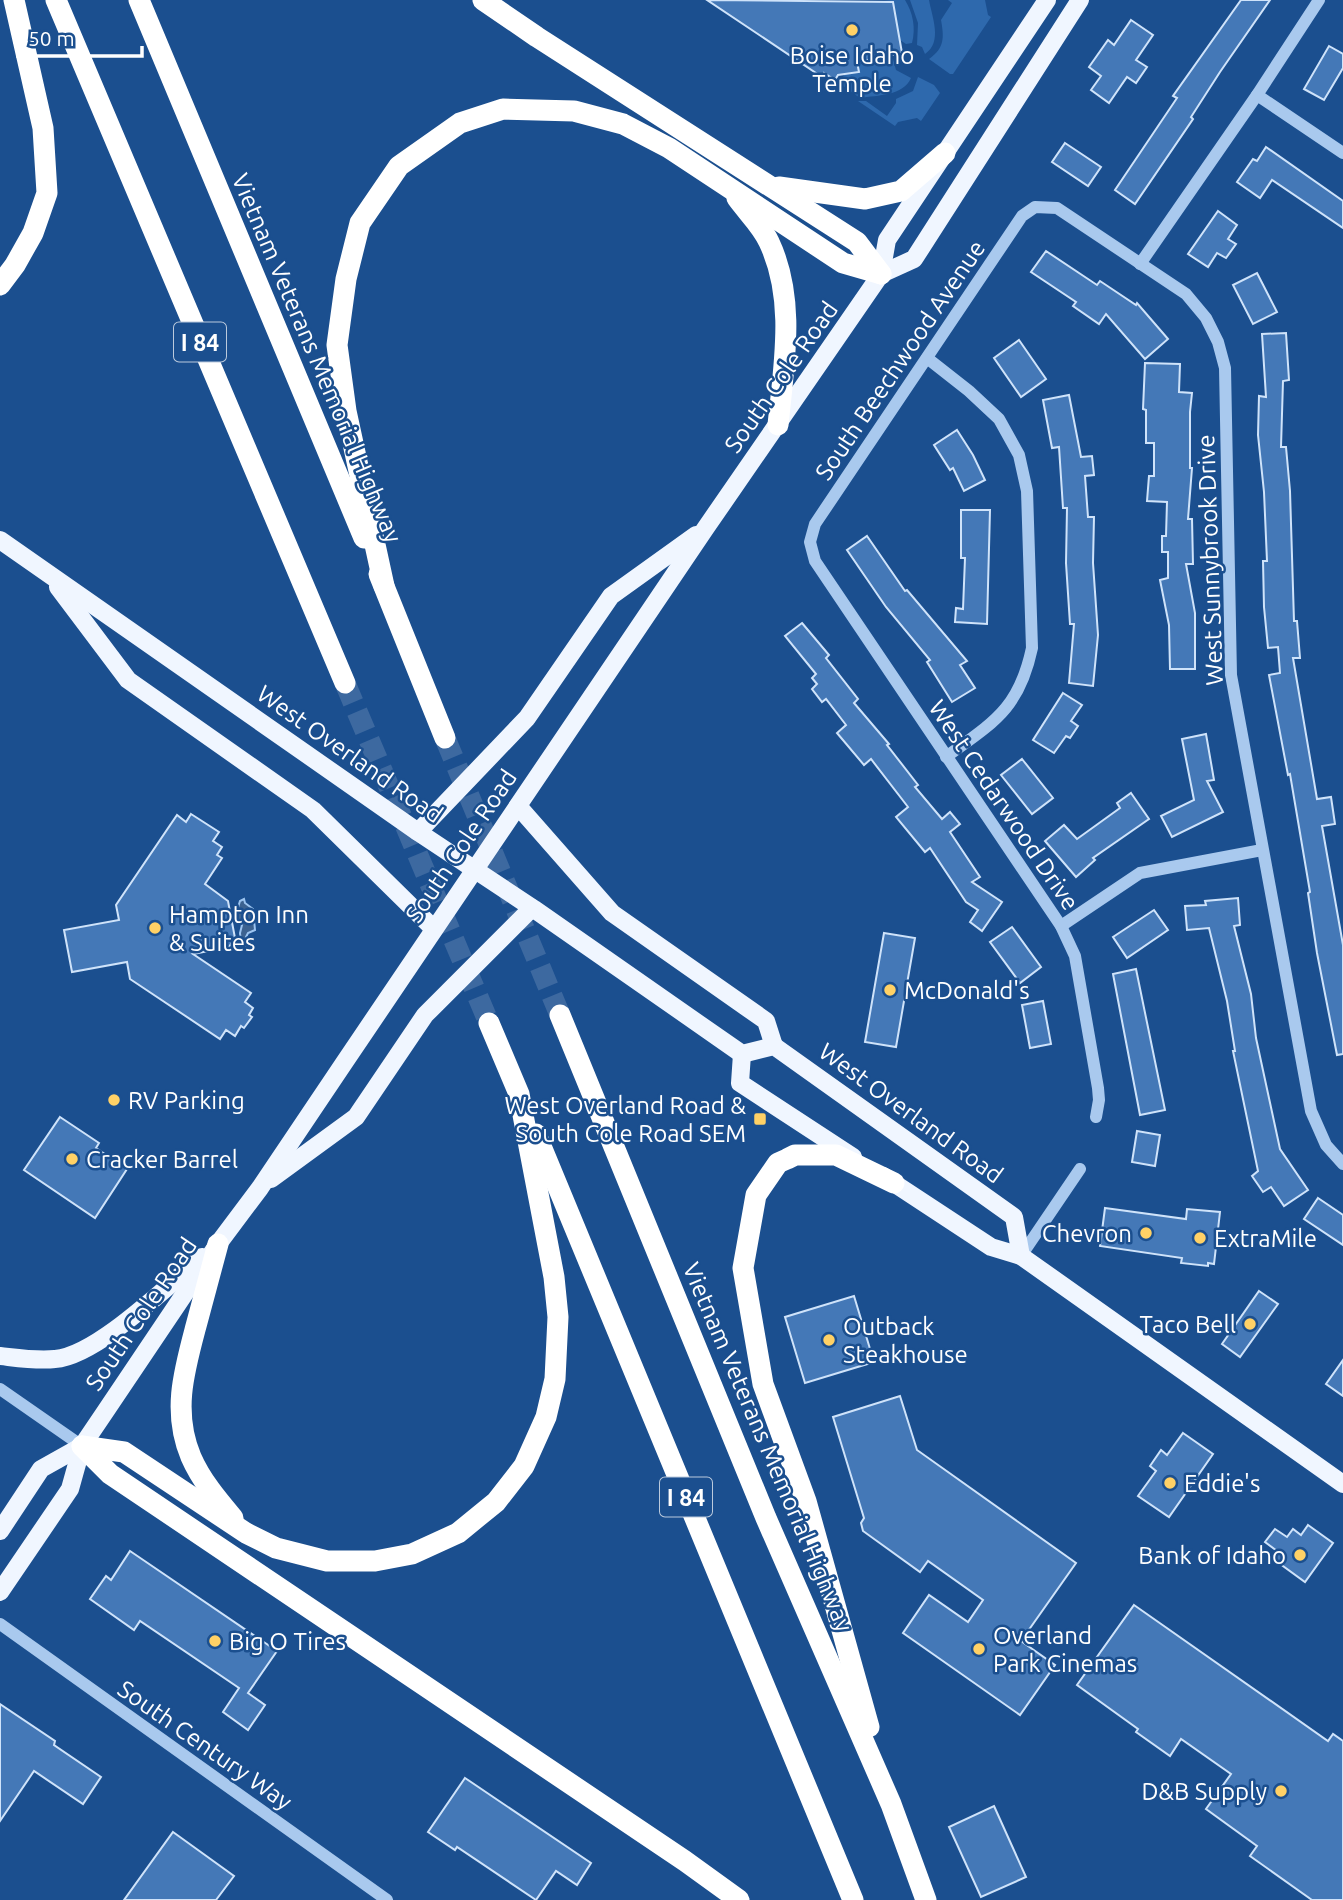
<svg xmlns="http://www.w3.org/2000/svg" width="1343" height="1900" font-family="Ubuntu,sans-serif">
  <rect width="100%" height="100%" fill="#1b4f8f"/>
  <g fill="#2e69ad">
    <path d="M891,0H905C913,13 916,28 912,43L906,44L900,40L893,2L884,1Z"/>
    <path d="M910,0H929C932,17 943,42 925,54L922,47L917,45L918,23Z"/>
    <path d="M948,0H985L988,15L991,17L953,74H950L929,59C945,48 944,37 941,20L952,3Z"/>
    <path d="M871,59V62L893,59L896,70L911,78C903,96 878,95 860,98L839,83L852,63Z"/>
    <polygon points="918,77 934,85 940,93 921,121 917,118 898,122 895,126 858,101 866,101 887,116 896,103 896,99 913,91"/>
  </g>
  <polygon fill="#3c6290" stroke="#9cc4f0" stroke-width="2" points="244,899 245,903 253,909 255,930 248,933 246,937 250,944 248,947 241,943 240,933 242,925 237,922 236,914 240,901"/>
  <g fill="#4478b7" stroke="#cfe3fa" stroke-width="2">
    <polygon points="707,0 893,2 902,53 857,62 859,72 838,75 835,80 824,73 822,77"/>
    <polygon points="1241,0 1270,0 1220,72 1191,117 1193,119 1135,204 1115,190 1177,98 1173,96"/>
    <polygon points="1131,20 1153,35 1136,60 1147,67 1136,83 1127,77 1109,103 1091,90 1101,76 1089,67 1108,40 1114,45"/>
    <polygon points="1329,46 1343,54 1343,68 1324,100 1304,89"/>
    <polygon points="1065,143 1101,167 1088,186 1052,162"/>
    <polygon points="1266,147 1343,201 1343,228 1272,180 1260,198 1237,182 1253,159 1257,161"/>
    <polygon points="1218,211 1237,225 1228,239 1236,244 1226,258 1217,253 1208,267 1188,254"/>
    <polygon points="1046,251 1097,285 1100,281 1136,305 1137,303 1168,339 1145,359 1106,314 1099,324 1073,306 1076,302 1031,272"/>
    <polygon points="1257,273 1277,312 1253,324 1233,285"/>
    <polygon points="1286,333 1289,380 1283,381 1281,447 1286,447 1290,491 1294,621 1297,621 1300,658 1293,658 1317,799 1331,797 1335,824 1322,826 1343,945 1343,1054 1337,1055 1317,953 1308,893 1310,892 1290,774 1288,775 1269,675 1280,673 1278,647 1268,648 1264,607 1263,561 1267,561 1264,492 1258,435 1259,396 1266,397 1262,334"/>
    <polygon points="1019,340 1046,379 1021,397 994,358"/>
    <polygon points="1145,363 1180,364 1179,392 1192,393 1190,412 1190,468 1192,468 1188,519 1192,519 1193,564 1186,564 1195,613 1195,669 1170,669 1169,625 1160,580 1168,578 1168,552 1162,552 1162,536 1166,536 1167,502 1147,501 1149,476 1154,476 1154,443 1146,443 1146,410 1143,409"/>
    <polygon points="1069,395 1081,457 1092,456 1094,475 1085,476 1088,517 1094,517 1093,563 1098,635 1093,686 1069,683 1074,624 1070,624 1066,563 1067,508 1063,508 1059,447 1052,448 1043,400"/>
    <polygon points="957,430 973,455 985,480 964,491 953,468 950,470 934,445"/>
    <polygon points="961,510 990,510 987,624 955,622 956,608 963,609 965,558 961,558"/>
    <polygon points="867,536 905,591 907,590 967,661 960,665 975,688 952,702 927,662 930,660 886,607 847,550"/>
    <polygon points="802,623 829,655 826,658 858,699 854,703 889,744 887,745 918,785 915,787 942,819 950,812 960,824 950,832 980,877 972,882 1002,902 982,931 970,922 978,910 966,902 930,848 925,852 896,817 908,807 871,759 864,765 837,733 846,725 826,699 822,702 812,689 817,684 812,678 816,674 785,636"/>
    <polygon points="1063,693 1082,705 1071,721 1078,726 1070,738 1066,736 1054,753 1033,740"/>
    <polygon points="1206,734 1214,780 1207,781 1223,812 1172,837 1161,816 1194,800 1182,739"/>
    <polygon points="1022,759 1053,798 1032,814 1001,775"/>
    <polygon points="1131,793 1149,819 1093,858 1095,860 1076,877 1045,841 1064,825 1077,839 1120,808 1117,803"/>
    <polygon points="191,814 219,832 213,841 222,847 217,855 222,858 205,884 228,901 235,938 229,947 193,954 251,993 245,1002 253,1008 249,1015 252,1017 244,1028 241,1026 235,1036 226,1030 220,1039 130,979 127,962 72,972 64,930 119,920 116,905 177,815 186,822"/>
    <polygon points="1238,898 1240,925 1234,926 1251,994 1256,1038 1280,1149 1308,1190 1284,1206 1271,1187 1263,1192 1252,1176 1258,1171 1233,1051 1235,1051 1227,1001 1209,928 1187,930 1185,906 1206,905 1205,901"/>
    <polygon points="1154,910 1168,930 1127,958 1113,937"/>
    <polygon points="1012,927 1041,967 1020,983 990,942"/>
    <polygon points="884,933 915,938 896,1047 865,1042"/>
    <polygon points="1136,969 1165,1110 1140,1115 1113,974"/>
    <polygon points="1043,1001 1051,1044 1030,1048 1022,1005"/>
    <polygon points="60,1117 99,1143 96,1148 127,1169 95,1218 24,1170"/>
    <polygon points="1137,1131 1160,1135 1155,1166 1132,1162"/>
    <polygon points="1318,1198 1343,1215 1343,1245 1304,1219"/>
    <polygon points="1105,1208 1186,1219 1187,1209 1220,1212 1214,1264 1208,1263 1208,1266 1181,1263 1182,1258 1100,1246"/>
    <polygon points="1259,1291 1278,1304 1240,1357 1222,1344"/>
    <polygon points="854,1296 874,1362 805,1383 785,1317"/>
    <polygon points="1343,1360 1343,1396 1326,1384"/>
    <polygon points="900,1396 917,1450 1076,1563 1021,1641 1055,1665 1020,1715 903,1633 929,1595 968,1622 983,1600 928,1561 920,1572 863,1531 861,1523 864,1518 833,1417"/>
    <polygon points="1183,1433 1213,1454 1169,1517 1138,1496 1156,1471 1150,1466 1161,1450 1167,1455"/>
    <polygon points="1308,1525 1333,1543 1305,1582 1272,1558 1277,1551 1265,1542 1275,1529 1287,1537 1293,1529 1301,1535"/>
    <polygon points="130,1551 277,1651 248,1693 265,1705 248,1730 223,1712 239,1688 140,1621 134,1630 90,1599 106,1576 111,1580"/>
    <polygon points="1134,1605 1328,1741 1333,1734 1343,1741 1343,1900 1312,1900 1250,1856 1257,1846 1206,1809 1231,1774 1181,1739 1170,1756 1136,1732 1138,1729 1077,1685"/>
    <polygon points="0,1704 55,1741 54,1745 101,1777 83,1804 34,1771 0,1821"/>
    <polygon points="465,1778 591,1863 577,1885 556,1871 536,1900 457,1847 455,1850 428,1832"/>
    <polygon points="994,1806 1026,1877 981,1897 949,1827"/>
    <polygon points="173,1832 234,1876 216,1900 124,1900"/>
  </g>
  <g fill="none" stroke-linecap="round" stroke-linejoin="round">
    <g stroke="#3d69a0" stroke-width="21" stroke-dasharray="21 10" stroke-linecap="butt">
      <polyline points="345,683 489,1023"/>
      <polyline points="445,738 560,1015"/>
    </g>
    <g stroke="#a9c9ee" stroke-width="12">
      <polyline points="1257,95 1343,153"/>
      <polyline points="1140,264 1257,95 1319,0"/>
      <path d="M927,358L969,391L999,419L1019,455L1027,491L1032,648C1019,709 994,722 946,757"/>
      <polyline points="1061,926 1140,873 1262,850"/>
      <polyline points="1096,1117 1099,1100 1098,1088 1075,956 1061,926 815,561 810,542 815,524 1022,216 1035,207 1057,208 1186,294 1206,318 1218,342 1225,368 1231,675 1311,1111 1326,1145 1343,1164"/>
      <polyline points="1021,1256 1080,1169"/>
      <polyline points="0,1389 82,1446"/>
      <polyline points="0,1624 387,1900"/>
    </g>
    <g stroke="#f0f6ff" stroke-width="18">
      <polyline points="881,274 914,259 1080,0"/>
      <polyline points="0,540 418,832 534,909 742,1054 774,1046 1014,1217 1021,1256"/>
      <polyline points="58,587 128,680 313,810 434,929"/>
      <polyline points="518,806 612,913 766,1021 774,1046"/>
      <polyline points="418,832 527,718 611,596 696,535"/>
      <polyline points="742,1054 740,1083 853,1157"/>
      <polyline points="883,1176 991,1247 1021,1256 1343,1484"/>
      <polyline points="271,1179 356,1117 425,1015 532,908"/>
      <path d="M0,1356C18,1358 37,1361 55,1359C97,1356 168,1285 202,1257"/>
      <polyline points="0,1531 41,1469 82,1446"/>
      <polyline points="0,1592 70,1489 82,1446 105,1412 218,1244 260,1188 344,1063 705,529 881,274 887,240 1047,0"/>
    </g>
    <g stroke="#fff" stroke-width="21">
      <polyline points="56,0 345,683"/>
      <polyline points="139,0 364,538"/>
      <polyline points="483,0 537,37 857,242 881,274"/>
      <polyline points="779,187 865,199 901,191 945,153"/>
      <path d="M737,198C747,212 762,226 769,242C796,299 784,364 778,425"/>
      <polyline points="0,285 15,265 33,233 47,193 43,128 14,0"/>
      <polyline points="379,574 445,738"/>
      <polyline points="384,586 346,411 337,345 346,279 360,223 399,166 460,123 503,109 574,111 623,124 669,148 843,263 881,274"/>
      <polyline points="560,1015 766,1518 891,1804 926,1900"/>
      <polyline points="536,1134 853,1900"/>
      <path d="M218,1244C211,1271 203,1299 196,1326C184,1371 172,1412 191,1457C201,1480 217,1499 233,1518"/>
      <polyline points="82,1446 124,1452 246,1533 276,1548 327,1561 375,1561 412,1554 458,1533 496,1502 524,1466 546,1417 555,1379 558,1317 554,1277 519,1094 489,1023"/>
      <polyline points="82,1446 110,1474 685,1861 739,1900"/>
      <polyline points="869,1727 806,1501 763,1384 743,1268 756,1195 778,1163 787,1159 795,1155 836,1155 894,1183"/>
    </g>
  </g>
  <g fill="#ffd166" stroke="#1b4f8f" stroke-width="2.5">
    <circle cx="852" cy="30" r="7"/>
    <circle cx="155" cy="928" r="7"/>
    <circle cx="890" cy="990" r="7"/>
    <circle cx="114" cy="1100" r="7"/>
    <rect x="753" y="1112" width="14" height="14" rx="3.5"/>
    <circle cx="72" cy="1159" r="7"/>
    <circle cx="1146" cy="1233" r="7"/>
    <circle cx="1200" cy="1238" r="7"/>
    <circle cx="1250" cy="1324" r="7"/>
    <circle cx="829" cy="1340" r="7"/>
    <circle cx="1170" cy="1483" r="7"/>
    <circle cx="1300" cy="1555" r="7"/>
    <circle cx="215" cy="1641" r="7"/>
    <circle cx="979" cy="1649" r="7"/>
    <circle cx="1281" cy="1791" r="7"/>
  </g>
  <g text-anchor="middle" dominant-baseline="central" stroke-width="5" stroke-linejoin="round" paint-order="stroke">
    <g fill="#1b4f8f" stroke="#bbcadd" stroke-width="2">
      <rect x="174" y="322.5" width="52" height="39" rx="5"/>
      <rect x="660" y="1477.5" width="52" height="39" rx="5"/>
    </g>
    <g font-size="23" font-weight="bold" fill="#fff">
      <text x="200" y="342">I 84</text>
      <text x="686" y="1497">I 84</text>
    </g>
    <g font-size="24" fill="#fff" stroke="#1b4f8f" text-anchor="start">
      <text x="852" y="55" text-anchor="middle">Boise Idaho<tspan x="852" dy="28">Temple</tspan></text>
      <text x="169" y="914">Hampton Inn<tspan x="169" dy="28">&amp; Suites</tspan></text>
      <text x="904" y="990">McDonald's</text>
      <text x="128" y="1100">RV Parking</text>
      <text x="746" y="1105" text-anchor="end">West Overland Road &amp;<tspan x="746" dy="28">South Cole Road SEM</tspan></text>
      <text x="86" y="1159">Cracker Barrel</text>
      <text x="1132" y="1233" text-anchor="end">Chevron</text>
      <text x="1214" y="1238">ExtraMile</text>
      <text x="1236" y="1324" text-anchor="end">Taco Bell</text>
      <text x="843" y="1326">Outback<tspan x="843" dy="28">Steakhouse</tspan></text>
      <text x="1184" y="1483">Eddie's</text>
      <text x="1286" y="1555" text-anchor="end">Bank of Idaho</text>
      <text x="993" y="1635">Overland<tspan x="993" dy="28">Park Cinemas</tspan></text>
      <text x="229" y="1641">Big O Tires</text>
      <text x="1267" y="1791" text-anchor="end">D&amp;B Supply</text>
    </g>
    <g font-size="24" fill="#fff" stroke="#1b4f8f">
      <text transform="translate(317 358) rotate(67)">Vietnam Veterans Memorial Highway</text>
      <text transform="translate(900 360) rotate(-56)">South Beechwood Avenue</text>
      <text transform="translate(781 377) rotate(-55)">South Cole Road</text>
      <text transform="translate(1210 560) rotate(-92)">West Sunnybrook Drive</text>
      <text transform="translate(350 754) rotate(35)">West Overland Road</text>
      <text transform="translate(1004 805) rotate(56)">West Cedarwood Drive</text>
      <text transform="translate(461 846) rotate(-56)">South Cole Road</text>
      <text transform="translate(911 1113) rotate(36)">West Overland Road</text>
      <text transform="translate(141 1314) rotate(-56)">South Cole Road</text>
      <text transform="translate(768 1447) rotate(67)">Vietnam Veterans Memorial Highway</text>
      <text transform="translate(205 1745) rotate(35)">South Century Way</text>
    </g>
  </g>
  <path d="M18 46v10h124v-10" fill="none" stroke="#ffffff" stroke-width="3.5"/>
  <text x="28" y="46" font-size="21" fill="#ffffff" stroke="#1b4f8f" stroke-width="5" paint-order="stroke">50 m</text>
</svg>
